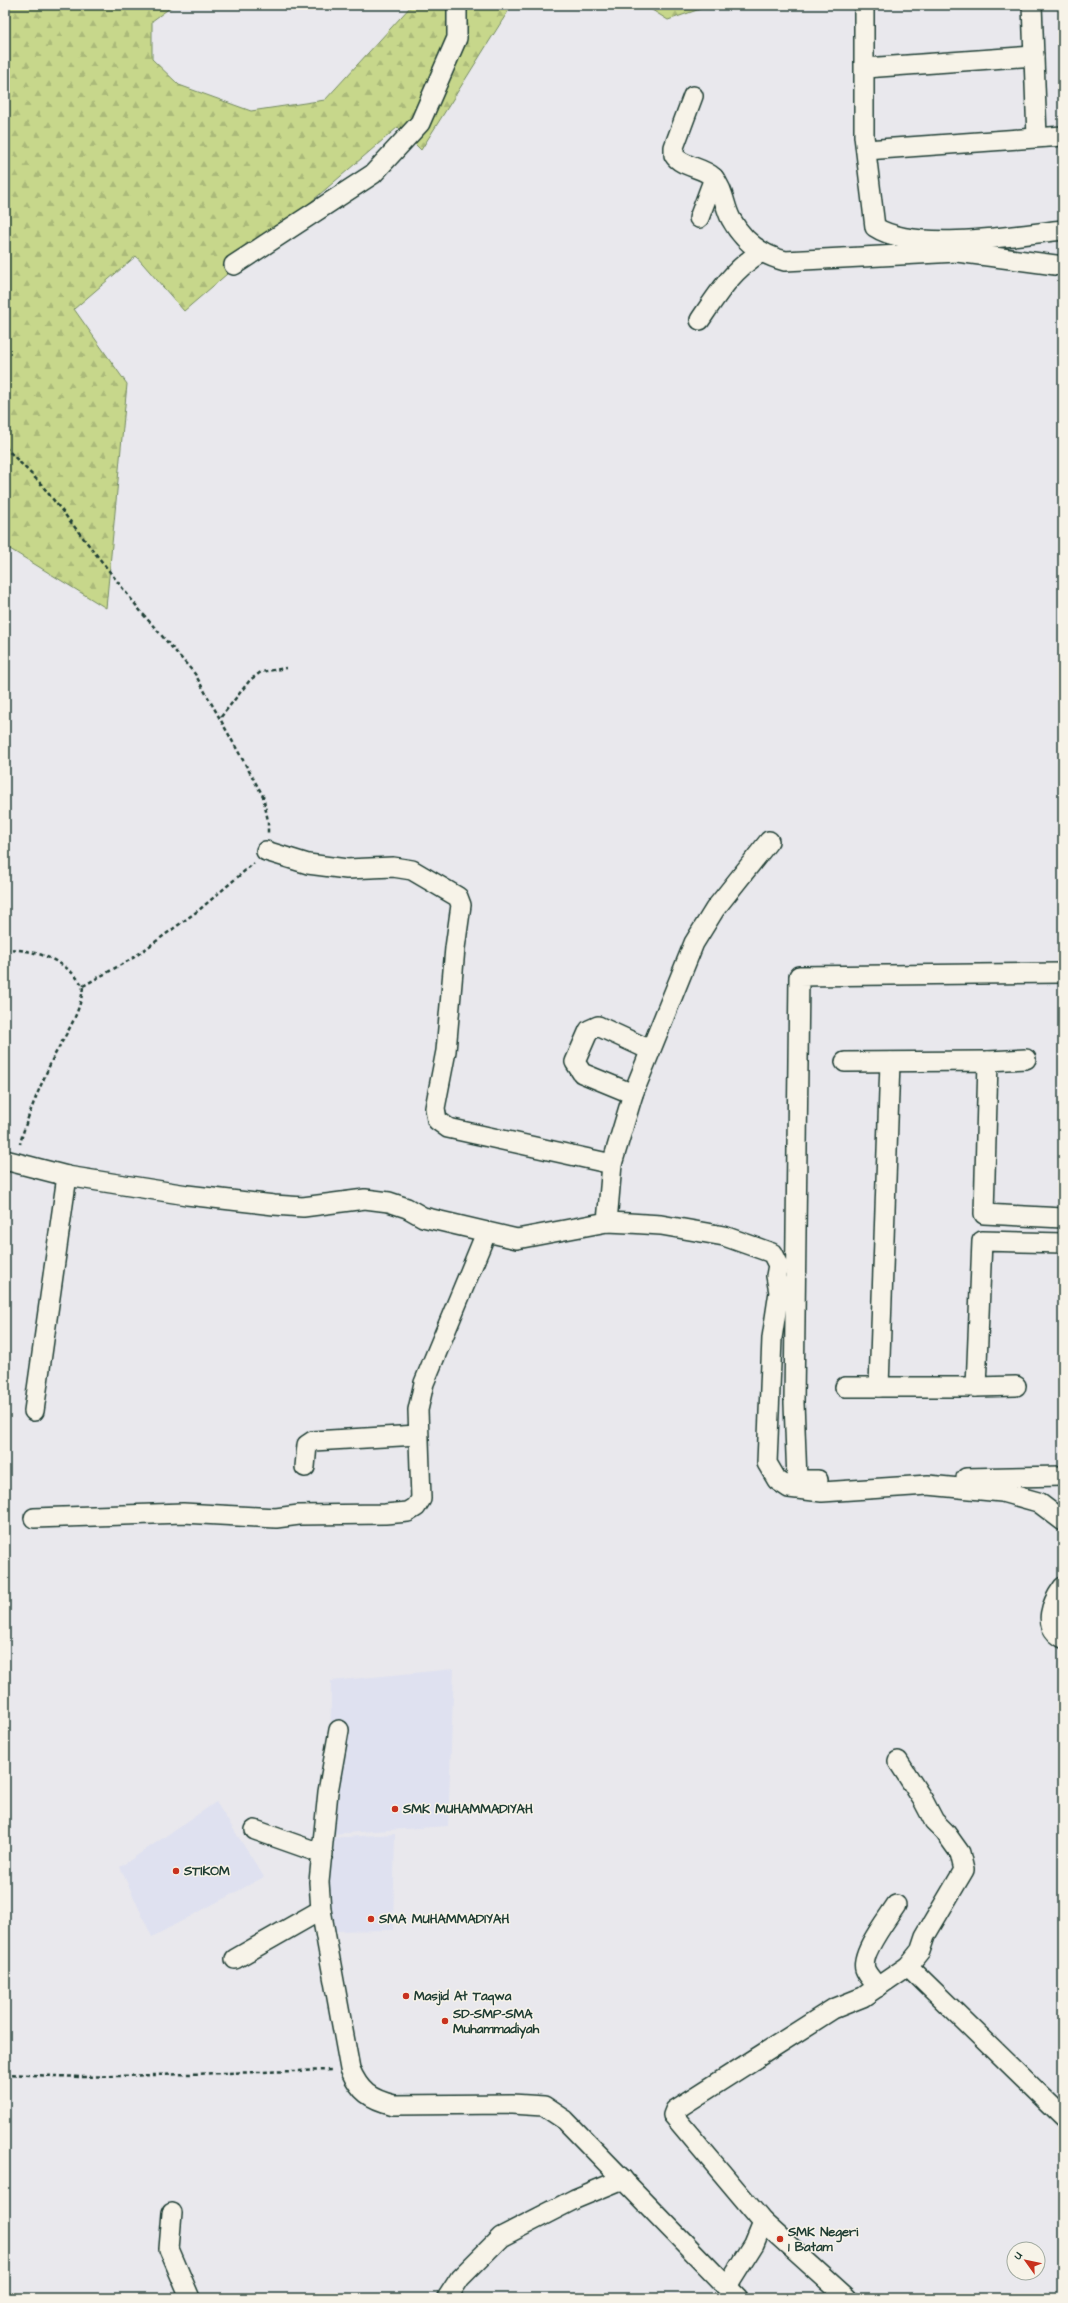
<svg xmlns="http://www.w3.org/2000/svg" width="1068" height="2303" font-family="'Architects Daughter',sans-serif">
  <defs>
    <pattern id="forest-firs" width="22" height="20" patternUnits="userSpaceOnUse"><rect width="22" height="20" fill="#c7d78b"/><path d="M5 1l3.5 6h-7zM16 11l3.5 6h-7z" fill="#aab979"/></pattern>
  </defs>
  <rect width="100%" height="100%" fill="#e9e8ed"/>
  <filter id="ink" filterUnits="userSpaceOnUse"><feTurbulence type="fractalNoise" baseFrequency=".025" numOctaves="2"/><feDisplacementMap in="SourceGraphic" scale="8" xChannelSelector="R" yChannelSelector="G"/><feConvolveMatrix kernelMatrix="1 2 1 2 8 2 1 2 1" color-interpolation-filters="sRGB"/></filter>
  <g filter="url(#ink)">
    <g fill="#dfe1f0">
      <polygon points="454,1669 448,1826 330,1834 331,1681"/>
      <polygon points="216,1802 264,1877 152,1937 120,1867"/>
      <polygon points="395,1834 393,1930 330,1931 329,1838"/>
    </g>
    <g fill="url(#forest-firs)" stroke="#738a60">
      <polygon points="5,5 174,5 152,21 152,59 179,85 251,111 325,100 412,5 512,5 421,150 398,127 184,311 136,256 74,309 127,384 106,608 5,546"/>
      <polygon points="644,5 704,5 703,8 668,20"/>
    </g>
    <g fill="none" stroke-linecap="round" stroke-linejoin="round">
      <g stroke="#1f3d34" stroke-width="22">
        <g id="minor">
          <path d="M864,5V136L875,227C915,253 1016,235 1063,230"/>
          <polyline points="1032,5 1037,137"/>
          <polyline points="865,68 1034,56"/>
          <path d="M693,96L674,147V155C681,167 703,167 713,177C724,189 724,206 731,219C743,241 761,255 785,261L957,252L1063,266"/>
          <polyline points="866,150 1063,136"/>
          <polyline points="699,218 714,178"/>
          <polyline points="234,265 373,174 420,123 457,38 457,5"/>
          <path d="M700,320C717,295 733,269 760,253"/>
          <polyline points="266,851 308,864 347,869 393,867 412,870 458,897 461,905 455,948 446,1051 435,1108 437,1120 448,1128 612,1164"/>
          <polyline points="988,1061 1026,1059"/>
          <polyline points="845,1062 988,1061 984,1214 1063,1218"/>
          <polyline points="633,1094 582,1073 575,1062 589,1030 598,1026 650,1050"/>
          <polyline points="5,1160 67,1176 187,1195 274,1205 303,1207 365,1199 389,1202 407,1208 423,1217 517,1239 607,1222 629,1223 661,1225 724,1236 772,1253 778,1265 776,1276 779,1292 772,1338 767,1463 777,1480 789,1488 822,1492 928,1485 1002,1492 1038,1502 1063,1521"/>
          <polyline points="607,1222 612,1164 633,1094 694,943 715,909 769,841"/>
          <polyline points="845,1387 976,1387 982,1241 1063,1243"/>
          <polyline points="879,1387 890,1062"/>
          <polyline points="976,1387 1016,1386"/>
          <polyline points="34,1411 67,1176"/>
          <polyline points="305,1467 307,1445 313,1441 418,1435"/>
          <polyline points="966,1478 1063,1476"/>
          <polyline points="818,1480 797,1480 794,1403 799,976 1063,973"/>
          <polyline points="34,1518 183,1513 276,1518 299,1515 385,1514 408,1512 416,1507 421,1499 418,1410 424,1383 486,1233"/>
          <path d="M1063,1587C1052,1602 1041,1626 1063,1638"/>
          <path d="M339,1730L328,1792L319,1882L321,1910L350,2069C360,2092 370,2099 394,2105L512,2104L544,2106L565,2120L738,2298"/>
          <polyline points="255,1830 323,1854"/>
          <polyline points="235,1959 321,1910"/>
          <polyline points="908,1966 1063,2117"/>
          <path d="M878,1987C874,1982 867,1975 865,1969C860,1953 888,1918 896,1905"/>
          <polyline points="172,2213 169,2249 190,2298"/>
          <polyline points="763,2222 847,2298"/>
          <polyline points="727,2287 754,2244 763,2222 673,2115 675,2110 833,2009 863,1997 908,1966 920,1951 925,1936 964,1870 960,1853 945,1832 934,1821 923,1800 898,1761"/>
          <polyline points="447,2298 460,2278 501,2237 575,2199 623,2179"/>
        </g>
      </g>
      <g stroke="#1f3d34" stroke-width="2.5" stroke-dasharray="4 3" stroke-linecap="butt">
        <polyline points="5,447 41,484 142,613 195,674 263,796 268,821 268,834"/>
        <polyline points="221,717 250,680 261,672 286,668"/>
        <path d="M5,949C36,950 65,959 83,986C81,1015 64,1036 52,1060C40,1087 27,1116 20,1144"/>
        <polyline points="83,986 133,958 199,910 254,863"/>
        <polyline points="5,2074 82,2077 332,2070"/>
      </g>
      <use href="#minor" stroke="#f7f3e8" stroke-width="19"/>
    </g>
  </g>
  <g fill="#c8321e" stroke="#f7f3e8" stroke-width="1.5">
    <circle cx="395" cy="1809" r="4"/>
    <circle cx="176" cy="1871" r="4"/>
    <circle cx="371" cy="1919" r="4"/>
    <circle cx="406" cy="1996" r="4"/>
    <circle cx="445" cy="2021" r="4"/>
    <circle cx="780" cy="2239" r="4"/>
  </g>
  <g text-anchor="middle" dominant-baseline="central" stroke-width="3" stroke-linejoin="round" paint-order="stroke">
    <g font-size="13" font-weight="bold" fill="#1f3d34" stroke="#f7f3e8" text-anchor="start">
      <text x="403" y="1809">SMK MUHAMMADIYAH</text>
      <text x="184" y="1871">STIKOM</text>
      <text x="379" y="1919">SMA MUHAMMADIYAH</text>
      <text x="414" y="1996">Masjid At Taqwa</text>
      <text x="453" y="2014">SD-SMP-SMA<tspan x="453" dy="15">Muhammadiyah</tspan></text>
      <text x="788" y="2232">SMK Negeri<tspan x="788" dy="15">1 Batam</tspan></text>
    </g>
  </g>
  <rect width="1068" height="2303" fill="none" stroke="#f7f3e8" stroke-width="20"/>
  <rect x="10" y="10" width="1048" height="2283" fill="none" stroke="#1f3d34" stroke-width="1.5" filter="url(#ink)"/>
  <g transform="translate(1026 2261) rotate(303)"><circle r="19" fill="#f7f3e8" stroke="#a1aaa0"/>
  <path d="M0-3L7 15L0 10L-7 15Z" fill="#c8321e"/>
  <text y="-6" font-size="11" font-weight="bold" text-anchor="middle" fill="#1f3d34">U</text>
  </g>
</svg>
